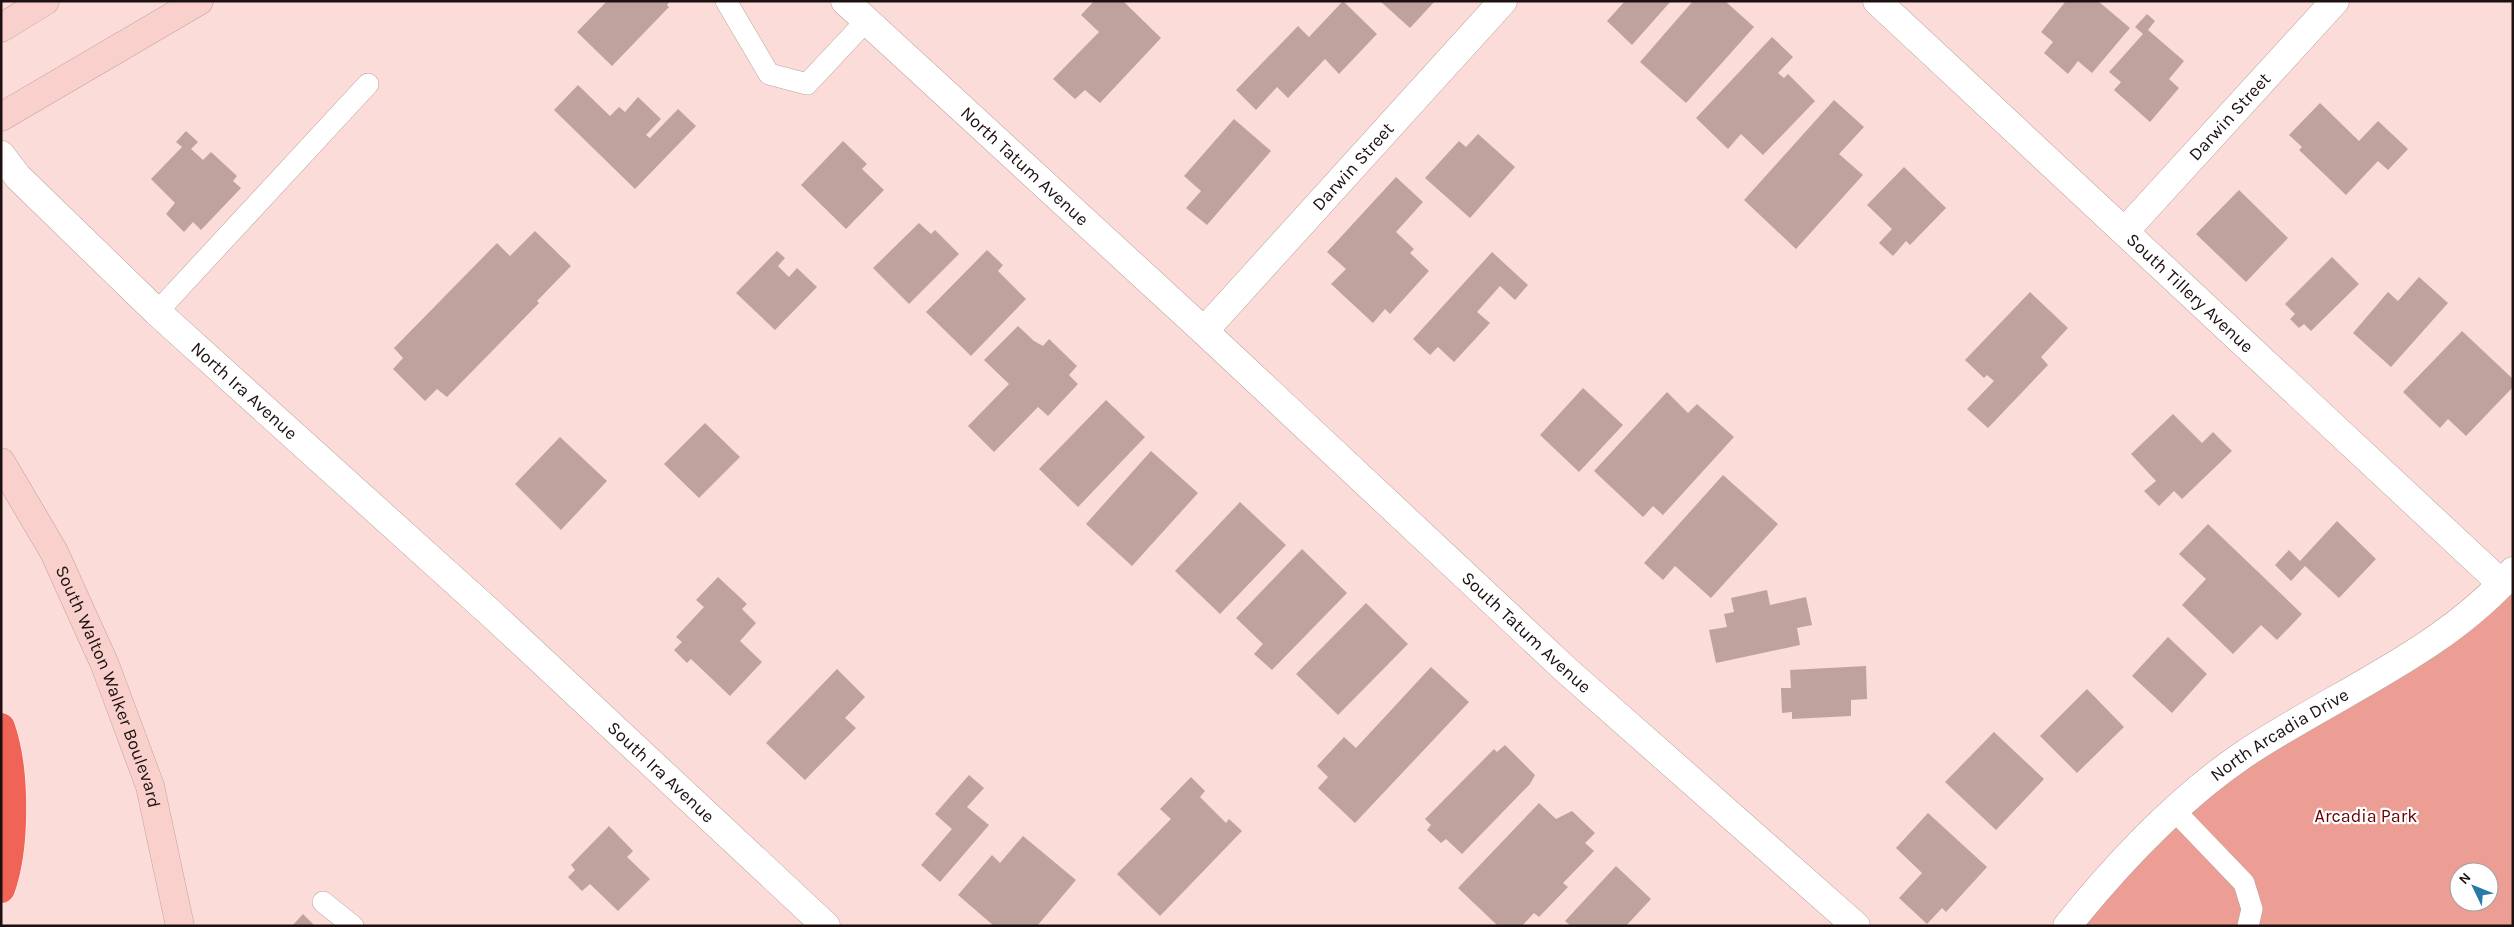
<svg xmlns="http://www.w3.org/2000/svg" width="2514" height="927" font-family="Karla,sans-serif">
  <rect width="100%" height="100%" fill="#fbdcd8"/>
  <path fill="#ed9e94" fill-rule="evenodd" d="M2513,594V926H2083L2210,786ZM2459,872H2489V902H2459Z"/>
  <g fill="#bfa29e">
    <polygon points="607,1 670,1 667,5 669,7 612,66 577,32"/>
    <polygon points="1094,1 1123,1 1161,38 1100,103 1085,90 1075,99 1053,79 1099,32 1081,15"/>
    <polygon points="1343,1 1377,34 1339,74 1325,59 1288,98 1277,87 1256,110 1236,90 1298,26 1309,37"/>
    <polygon points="1380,1 1435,1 1410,28"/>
    <polygon points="1625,1 1671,1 1632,45 1607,21"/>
    <polygon points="1693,1 1725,1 1754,27 1686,103 1640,62"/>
    <polygon points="2066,1 2098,1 2130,28 2092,73 2078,61 2068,74 2044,53 2053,42 2041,32"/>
    <polygon points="2147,14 2155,21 2148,30 2184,61 2169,79 2179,88 2150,122 2114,90 2121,82 2109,72 2143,34 2135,27"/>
    <polygon points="1772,37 1793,57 1778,73 1784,78 1788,74 1815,101 1763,155 1741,134 1728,149 1696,118"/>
    <polygon points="578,85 610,116 619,107 625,112 638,97 661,119 646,135 650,138 678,109 696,126 635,189 554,110"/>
    <polygon points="1834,100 1864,127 1839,154 1863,175 1796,249 1744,200"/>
    <polygon points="2320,103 2359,141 2378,121 2408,149 2388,170 2378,161 2346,195 2299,150 2302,147 2289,135"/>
    <polygon points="1234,119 1271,151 1207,225 1186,208 1201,191 1184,176"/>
    <polygon points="186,131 198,142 191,149 203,160 211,152 237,176 233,181 241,188 201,230 193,222 184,232 166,214 175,203 151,179 182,147 176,142"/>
    <polygon points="1478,134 1515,167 1470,218 1425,178 1459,141 1466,147"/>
    <polygon points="843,141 867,164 862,169 884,190 846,229 801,185"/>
    <polygon points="1904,167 1946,208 1910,245 1906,241 1893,256 1879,243 1892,229 1867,205"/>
    <polygon points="1396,177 1423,202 1396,232 1414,249 1410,253 1429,271 1390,314 1385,309 1373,323 1331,284 1346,269 1327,252"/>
    <polygon points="2239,190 2288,238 2246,282 2196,234"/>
    <polygon points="919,223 931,234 935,230 959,254 909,304 873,268"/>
    <polygon points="535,231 571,266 537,301 539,303 447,397 437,389 425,401 393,369 403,358 394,348 497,243 510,256"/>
    <polygon points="987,250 1003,265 998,271 1026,299 971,356 926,312"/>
    <polygon points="777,251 785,258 778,266 789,277 797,268 817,287 775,330 736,293"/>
    <polygon points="1492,252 1528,285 1515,300 1500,286 1477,312 1490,323 1454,362 1438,347 1430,355 1413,339"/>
    <polygon points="2332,257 2359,284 2311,331 2304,324 2299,328 2290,319 2295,314 2285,304"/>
    <polygon points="2419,277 2448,303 2391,367 2353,333 2388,292 2398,301"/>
    <polygon points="2030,292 2068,328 2041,357 2048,365 1988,428 1967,409 1994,381 1987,375 1984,378 1965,360"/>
    <polygon points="1018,326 1034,341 1043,346 1049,339 1077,366 1069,375 1078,384 1048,416 1038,407 994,452 968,426 1009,384 984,360"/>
    <polygon points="2462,331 2513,379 2513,387 2466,436 2448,419 2440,428 2403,392"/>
    <polygon points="1583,388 1623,425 1579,472 1540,435"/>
    <polygon points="1667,392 1688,413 1697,404 1734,437 1663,515 1653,506 1643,517 1594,471"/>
    <polygon points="1106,400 1145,437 1078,507 1039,469"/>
    <polygon points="2173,414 2202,443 2213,432 2232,451 2182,499 2174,491 2159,506 2144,491 2156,481 2131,454"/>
    <polygon points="705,423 740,457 699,498 664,464"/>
    <polygon points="560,437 607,481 561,530 515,484"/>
    <polygon points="1151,451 1198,493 1132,566 1086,524"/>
    <polygon points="1723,475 1778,524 1711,598 1675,566 1663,580 1644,563"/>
    <polygon points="1240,502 1286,545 1220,614 1175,571"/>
    <polygon points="2337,521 2376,559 2339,598 2305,566 2291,581 2275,565 2289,550 2300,561"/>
    <polygon points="2208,524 2302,614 2277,640 2261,625 2233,654 2182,605 2206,579 2179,554"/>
    <polygon points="1302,549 1347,593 1272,670 1254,654 1263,644 1236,618"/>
    <polygon points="718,577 747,604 742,609 756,623 740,641 762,662 730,696 691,659 687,663 674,650 682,642 676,637 704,607 696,600"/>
    <polygon points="1767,590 1770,605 1806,597 1812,625 1797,628 1800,645 1716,663 1709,630 1727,627 1724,614 1734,612 1731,598"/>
    <polygon points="1366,603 1408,644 1338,715 1296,674"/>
    <polygon points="2168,637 2207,674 2172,713 2132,676"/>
    <polygon points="1866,666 1867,699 1851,700 1851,716 1792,719 1792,712 1782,713 1781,688 1791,688 1790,670"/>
    <polygon points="1431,667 1469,702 1355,823 1318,788 1328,777 1317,766 1344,737 1356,748"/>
    <polygon points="837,669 865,697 845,718 856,728 805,780 766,743"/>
    <polygon points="2087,689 2124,727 2077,773 2040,736"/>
    <polygon points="1994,732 2044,779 1996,830 1945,782"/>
    <polygon points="1505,745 1535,775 1530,784 1462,854 1446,839 1441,843 1427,830 1431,825 1425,819 1494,749 1497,752"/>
    <polygon points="969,775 984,788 967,807 989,825 940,882 921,865 952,829 935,814"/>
    <polygon points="1191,777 1205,791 1200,797 1226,823 1229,819 1242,831 1160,916 1117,874 1171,819 1160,809"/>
    <polygon points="1539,803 1556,819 1572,811 1595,833 1585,843 1594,851 1563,883 1568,887 1539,917 1534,913 1522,926 1498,926 1458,888"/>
    <polygon points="1928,813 1987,867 1946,912 1942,908 1927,924 1899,898 1922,873 1896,848"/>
    <polygon points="609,826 633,851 627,857 650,879 618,911 590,884 582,891 568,877 575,870 571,865"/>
    <polygon points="1023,836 1076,880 1037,926 994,926 958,895 992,855 1000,863"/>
    <polygon points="1616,866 1651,899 1626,926 1571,926 1565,921"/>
    <polygon points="303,914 315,926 292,926"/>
  </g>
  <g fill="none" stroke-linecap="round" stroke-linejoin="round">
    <g stroke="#bea19d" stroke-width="22">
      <g id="lane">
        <polyline points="726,1 769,74 807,84 866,21"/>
        <polyline points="157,312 368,84"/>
        <polyline points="2174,810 2244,883 2252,909 2248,926"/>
        <polyline points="323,902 353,926"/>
      </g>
    </g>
    <g stroke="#bea19d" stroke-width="29">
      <g id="street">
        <path id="s1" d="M845,1L1204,331L1565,669L1856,926"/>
        <path id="s2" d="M1877,1L2502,584"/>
        <path id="s3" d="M1,155L18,177L157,312L496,618L826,926"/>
        <path id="s4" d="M2125,231L2335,1"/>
        <path id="s5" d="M1204,331L1503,1"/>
        <path id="s6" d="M2067,926C2117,864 2177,800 2243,755C2329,697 2445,651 2513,571"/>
      </g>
    </g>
    <g stroke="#bea19d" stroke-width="29">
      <g id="secondary">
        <polyline points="1,28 45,1"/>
        <polyline points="1,117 199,1"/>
        <path id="s7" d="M1,462L54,552L105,665L150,786L180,926"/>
      </g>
    </g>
    <g stroke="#fff" stroke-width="29">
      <path id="highway" d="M1,727C16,770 16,847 1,889"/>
    </g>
    <use href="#lane" stroke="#fff" stroke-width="21"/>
    <use href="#street" stroke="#fff" stroke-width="28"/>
    <use href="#secondary" stroke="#fad0cd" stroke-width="28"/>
    <use href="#highway" stroke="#f06357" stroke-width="28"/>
  </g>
  <g text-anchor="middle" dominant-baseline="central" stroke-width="4.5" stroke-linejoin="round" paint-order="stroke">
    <g font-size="18" fill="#1c1110" stroke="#fff">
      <text stroke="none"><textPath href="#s4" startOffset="155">Darwin Street</textPath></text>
      <text stroke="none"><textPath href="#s1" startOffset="244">North Tatum Avenue</textPath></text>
      <text stroke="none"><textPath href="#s5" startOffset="222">Darwin Street</textPath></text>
      <text stroke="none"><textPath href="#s2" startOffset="428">South Tillery Avenue</textPath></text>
      <text stroke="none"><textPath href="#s3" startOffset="339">North Ira Avenue</textPath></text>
      <text stroke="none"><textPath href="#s1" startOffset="929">South Tatum Avenue</textPath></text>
      <text stroke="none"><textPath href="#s7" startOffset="250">South Walton Walker Boulevard</textPath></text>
      <text stroke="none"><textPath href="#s6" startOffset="288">North Arcadia Drive</textPath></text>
      <text stroke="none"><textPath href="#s3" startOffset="904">South Ira Avenue</textPath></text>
    </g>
    <g font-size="18" fill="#6a0004" stroke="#fff">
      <text x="2366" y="816">Arcadia Park</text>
    </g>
  </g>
  <rect width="2514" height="927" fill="none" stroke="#1c1110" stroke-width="5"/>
  <g transform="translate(2474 887) rotate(313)"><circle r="24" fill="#ffffff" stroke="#a4a09f"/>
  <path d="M0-4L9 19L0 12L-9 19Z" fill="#287aaa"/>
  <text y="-8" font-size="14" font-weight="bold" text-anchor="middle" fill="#1c1110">N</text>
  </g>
</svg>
